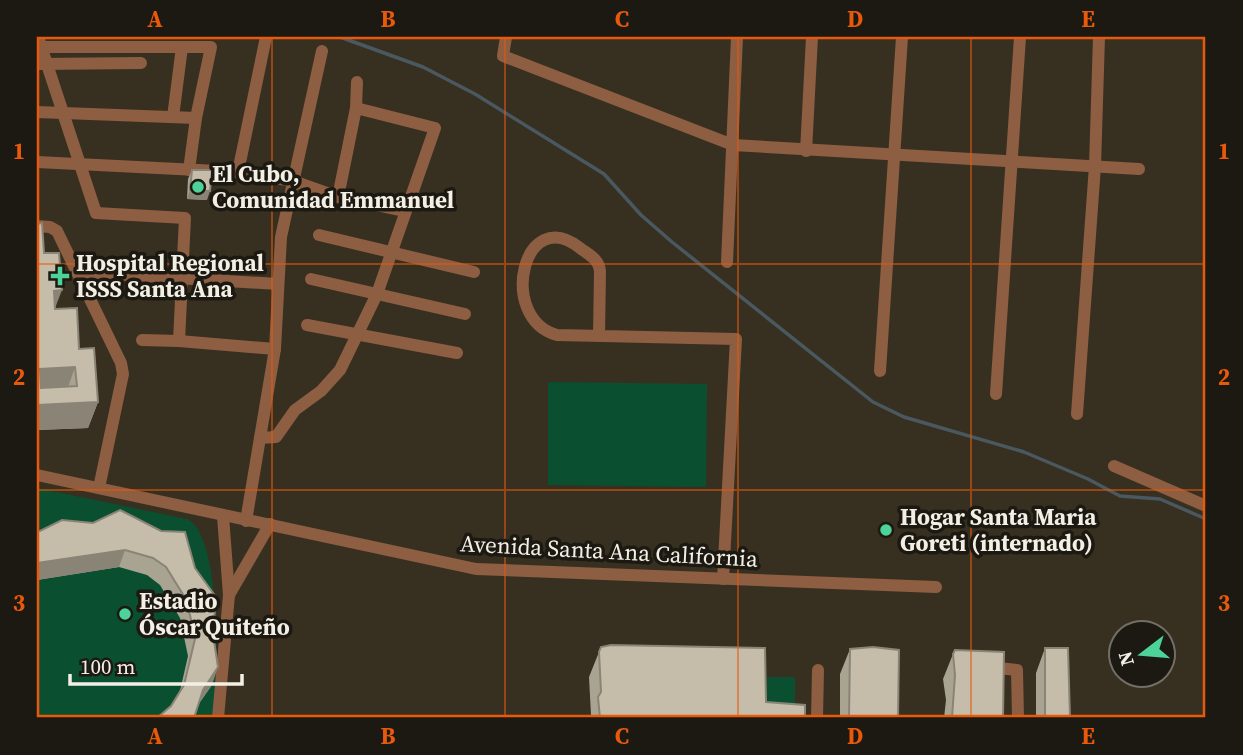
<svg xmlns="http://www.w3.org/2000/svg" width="1243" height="755" font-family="'Source Serif 4',serif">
  <rect width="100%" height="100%" fill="#373021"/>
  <g fill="#0b4f31">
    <polygon points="548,382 707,384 706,487 548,485"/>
    <path d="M37,488L187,519C222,534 218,682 214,718H37Z"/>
    <polygon points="767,677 795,677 795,718 766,718"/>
  </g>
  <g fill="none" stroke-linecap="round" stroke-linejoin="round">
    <polyline stroke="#4a5860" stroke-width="3.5" points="340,37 423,67 475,94 604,174 641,215 672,242 873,402 904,417 1024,452 1088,479 1120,496 1160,499 1206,519"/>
    <g stroke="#8d5e41" stroke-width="12">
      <polyline points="38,37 96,213 185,218 179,341 275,349"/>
      <polyline points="506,37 503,56 733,145 1139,169"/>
      <polyline points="42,47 211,47 196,118 189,170"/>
      <polyline points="37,64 141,63"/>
      <polyline points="37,112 196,118"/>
      <polyline points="173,117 182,47"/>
      <polyline points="806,151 812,37"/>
      <polyline points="37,162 238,172 293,181 338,197 404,211"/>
      <polyline points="238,172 266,37"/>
      <polyline points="338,197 356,108 357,82"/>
      <polyline points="37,226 50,227 57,231 121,363 123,374 99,488"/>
      <polyline points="319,235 474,272"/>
      <polyline points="727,262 737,37"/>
      <polyline points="78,272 278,284"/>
      <polyline points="311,279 465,314"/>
      <polyline points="307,325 457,353"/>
      <path d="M599,336L600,271C599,259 589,255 580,248C523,203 497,318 557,335L736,339L723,579"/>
      <polyline points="142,340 179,341"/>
      <polyline points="880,371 902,37"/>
      <polyline points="996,394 1020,37"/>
      <polyline points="1077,414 1095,166 1099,37"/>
      <polyline points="260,438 276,437 295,410 321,391 340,370 377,294 435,128 356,108"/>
      <polyline points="1114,466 1206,506"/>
      <polyline points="37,475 476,569 936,587"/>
      <polyline points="246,521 275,349 281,237 322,51"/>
      <polyline points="229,595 270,524"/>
      <polyline points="989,667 1017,670 1018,718"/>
      <polyline points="218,718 229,595 223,516"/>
      <polyline points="817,718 818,670"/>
    </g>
  </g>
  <g fill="#a9a392">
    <polygon points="192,170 207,200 187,199 188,179"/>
    <polygon points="44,253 55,309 79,349 98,402 88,428 37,430"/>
    <polygon points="37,531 161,531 213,634 212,685 198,705 171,706 180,691 188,656 180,618 160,585 147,575 119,567 37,580"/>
    <polygon points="601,647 766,702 805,718 590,718 591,715 589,677"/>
    <polygon points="1045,648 1070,718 1036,718 1036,673"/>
    <polygon points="850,649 898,718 840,718 840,674"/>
    <polygon points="953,654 1003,718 944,718 946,700 943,679"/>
  </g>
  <g fill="#8a8477">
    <polygon points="190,190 210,191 207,200 187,199"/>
    <polygon points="62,290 52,316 54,291"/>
    <polygon points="75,367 66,393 37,394 40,369"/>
    <polygon points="98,402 88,428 37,430 37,405"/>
    <polygon points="125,550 119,567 37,580 37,563"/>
    <polygon points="218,667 212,685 196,707 203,690"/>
  </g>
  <g fill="#c5bdaa" stroke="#8a8477" stroke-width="2" fill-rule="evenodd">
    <polygon points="192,170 212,170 210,191 190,190"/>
    <path d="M42,223L44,253H59L62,290L54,291L55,309L77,308L79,349L94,348L98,402L37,405V224ZM75,367L77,386L41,388L40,369Z"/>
    <polygon points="120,510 161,531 185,532 195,568 216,597 213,634 218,667 203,690 194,718 157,718 171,706 184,685 195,639 187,601 166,567 153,558 125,550 37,563 37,531 40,531 62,520 93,523"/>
    <polygon points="611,645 765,648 766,702 805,705 805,718 600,718 598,697 601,692 599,652 601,647"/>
    <polygon points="873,647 899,650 898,718 849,718 850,649"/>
    <polygon points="1045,648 1068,648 1070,718 1045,718"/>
    <polygon points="955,650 1004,652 1003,718 952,718 955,675 953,654"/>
  </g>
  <path fill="none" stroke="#e8590c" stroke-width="2" stroke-opacity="0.55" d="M272,37V718M505,37V718M738,37V718M971,37V718M37,264H1206M37,490H1206"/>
  <g fill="#4dd39a" stroke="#1c1912" stroke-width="2.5">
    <circle cx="198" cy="187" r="7"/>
    <path d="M56.5 265.5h7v7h7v7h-7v7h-7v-7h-7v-7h7z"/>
    <circle cx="886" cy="530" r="7"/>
    <circle cx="125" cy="614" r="7"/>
  </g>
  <g text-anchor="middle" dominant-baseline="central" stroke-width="7" stroke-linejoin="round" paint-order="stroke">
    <g font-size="23" font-weight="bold" fill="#f3efe5" stroke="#1c1912" text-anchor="start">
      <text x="212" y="174">El Cubo,<tspan x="212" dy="26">Comunidad Emmanuel</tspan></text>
      <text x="76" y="263">Hospital Regional<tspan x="76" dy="26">ISSS Santa Ana</tspan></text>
      <text x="900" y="517">Hogar Santa Maria<tspan x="900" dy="26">Goreti (internado)</tspan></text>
      <text x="139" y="601">Estadio<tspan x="139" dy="26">Óscar Quiteño</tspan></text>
    </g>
    <g font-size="23" fill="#f3efe5" stroke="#1c1912">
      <text transform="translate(609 551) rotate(3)">Avenida Santa Ana California</text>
    </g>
  </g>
  <rect width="1243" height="755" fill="none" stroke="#1c1912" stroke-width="77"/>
  <g transform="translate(1142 654) rotate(254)"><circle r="33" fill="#1c1912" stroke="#726f66" stroke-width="2"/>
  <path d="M0-5L12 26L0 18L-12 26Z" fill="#4dd39a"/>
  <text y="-10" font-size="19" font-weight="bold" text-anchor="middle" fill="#f3efe5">N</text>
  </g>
  <path d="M70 674v10h172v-10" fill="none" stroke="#f3efe5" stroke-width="3.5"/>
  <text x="80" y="674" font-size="21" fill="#f3efe5" stroke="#1c1912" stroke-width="5" paint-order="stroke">100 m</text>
  <rect x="38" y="38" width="1166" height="678" fill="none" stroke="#e8590c" stroke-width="2.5"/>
  <g font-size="23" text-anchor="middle" font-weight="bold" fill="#e8590c">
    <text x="155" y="27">A</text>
    <text x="388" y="27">B</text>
    <text x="622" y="27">C</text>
    <text x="855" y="27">D</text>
    <text x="1088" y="27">E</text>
    <text x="19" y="159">1</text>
    <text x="1224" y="159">1</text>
    <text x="19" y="385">2</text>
    <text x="1224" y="385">2</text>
    <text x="19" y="611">3</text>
    <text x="1224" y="611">3</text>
    <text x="155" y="744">A</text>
    <text x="388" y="744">B</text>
    <text x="622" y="744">C</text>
    <text x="855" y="744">D</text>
    <text x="1088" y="744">E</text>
  </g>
</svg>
